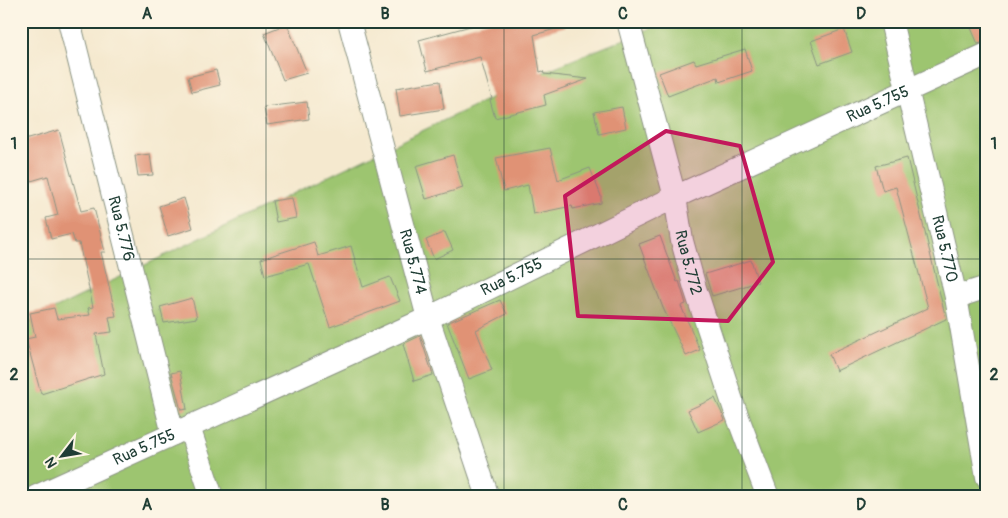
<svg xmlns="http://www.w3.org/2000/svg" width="1008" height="518" font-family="Pangolin,sans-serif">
  <rect width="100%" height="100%" fill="#fcf5e5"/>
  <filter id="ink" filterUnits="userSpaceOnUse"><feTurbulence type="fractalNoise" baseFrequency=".02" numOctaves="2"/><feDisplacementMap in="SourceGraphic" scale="10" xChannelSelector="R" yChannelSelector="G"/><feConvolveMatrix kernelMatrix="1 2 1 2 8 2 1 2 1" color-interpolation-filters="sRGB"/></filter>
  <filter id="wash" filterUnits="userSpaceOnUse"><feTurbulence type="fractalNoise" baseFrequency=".0096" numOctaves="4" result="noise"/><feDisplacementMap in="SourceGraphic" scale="20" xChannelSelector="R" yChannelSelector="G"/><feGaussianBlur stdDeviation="1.12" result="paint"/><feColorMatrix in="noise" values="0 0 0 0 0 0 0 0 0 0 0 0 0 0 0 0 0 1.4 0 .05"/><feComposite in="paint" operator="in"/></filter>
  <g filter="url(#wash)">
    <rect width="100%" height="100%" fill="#f5e9cf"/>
    <polygon fill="#9dc570" stroke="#5e8152" points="669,21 987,21 987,497 21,497 21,325 550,69"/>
    <g id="blocks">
      <g fill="#e09275">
        <polygon points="489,21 565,21 566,26 534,35 540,72 543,71 544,74 588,79 544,95 546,105 495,118 490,100 492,99 480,57 427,71 419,40"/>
        <polygon points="968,21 987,21 987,41 978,44"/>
        <polygon points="287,24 307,73 283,80 264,33"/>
        <polygon points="844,29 852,52 819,64 811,41"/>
        <polygon points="745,49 752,71 719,82 718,77 668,96 659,73 694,60 696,64"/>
        <polygon points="216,70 220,85 192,92 188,77"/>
        <polygon points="440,81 444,109 400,116 396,88"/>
        <polygon points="307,102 309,119 267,125 264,107"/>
        <polygon points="622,107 626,128 599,134 594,112"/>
        <polygon points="59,130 81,211 94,208 105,252 101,252 116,316 109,317 112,332 96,334 104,374 41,394 26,339 35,337 30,313 54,308 57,319 90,315 88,308 93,307 79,243 75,243 72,234 51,239 46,218 58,215 48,176 21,184 21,141"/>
        <polygon points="550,148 558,180 590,168 601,196 601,203 573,209 572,206 533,214 528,185 504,191 496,158"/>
        <polygon points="150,154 153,175 138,176 135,156"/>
        <polygon points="453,155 463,188 426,199 416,166"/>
        <polygon points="907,158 946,319 836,371 829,354 928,308 896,187 883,191 876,166"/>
        <polygon points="184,198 193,228 168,236 159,206"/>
        <polygon points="292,198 296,218 276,222 272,201"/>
        <polygon points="445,232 453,250 434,259 426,240"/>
        <polygon points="660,236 677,282 679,281 686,304 681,306 700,350 686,356 663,308 639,244"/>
        <polygon points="314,242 318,256 351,246 363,287 390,277 400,301 330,327 309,264 265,276 261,259"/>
        <polygon points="751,260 758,282 712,296 705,274"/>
        <polygon points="192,298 197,318 164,323 160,307"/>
        <polygon points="500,300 507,314 476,330 492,370 469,379 447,323"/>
        <polygon points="420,336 433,375 414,381 403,344"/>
        <polygon points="180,371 187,409 181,410 171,373"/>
        <polygon points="715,398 725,420 698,432 688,410"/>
      </g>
    </g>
  </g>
  <g filter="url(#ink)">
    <use href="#blocks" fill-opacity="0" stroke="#8a9382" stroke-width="1"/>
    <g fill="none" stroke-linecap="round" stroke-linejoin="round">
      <g stroke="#8a9382" stroke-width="24">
        <g id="street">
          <path id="s1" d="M69,21L173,434"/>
          <path id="s2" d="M349,21L428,318L488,497"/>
          <path id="s3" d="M628,21L675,197L682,241L695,288L734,407L768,497"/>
          <path id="s4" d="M891,21L956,297L987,477"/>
          <polyline points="956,297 987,287"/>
          <polyline points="189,427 212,497"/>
          <path id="s5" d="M35,497L428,318L675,197L987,54"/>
        </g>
      </g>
      <use href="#street" stroke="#fff" stroke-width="22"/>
    </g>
  </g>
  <path fill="#c2185b" fill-opacity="0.2" stroke="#c2185b" stroke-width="4" stroke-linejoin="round" d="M666,131L740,146L773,262L728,321L578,316L565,196Z"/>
  <path fill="none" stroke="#1f3d34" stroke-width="1" stroke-opacity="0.55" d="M266,21V497M504,21V497M742,21V497M21,259H987"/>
  <g text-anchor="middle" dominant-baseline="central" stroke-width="4" stroke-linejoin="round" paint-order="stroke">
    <g font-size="16" fill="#1f3d34" stroke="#fcf5e5">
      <text stroke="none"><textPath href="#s5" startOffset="930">Rua 5.755</textPath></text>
      <text stroke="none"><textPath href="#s1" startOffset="214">Rua 5.776</textPath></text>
      <text stroke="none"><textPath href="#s4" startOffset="234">Rua 5.770</textPath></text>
      <text stroke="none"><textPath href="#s2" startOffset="249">Rua 5.774</textPath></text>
      <text stroke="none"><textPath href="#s3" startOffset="249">Rua 5.772</textPath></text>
      <text stroke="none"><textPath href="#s5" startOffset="525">Rua 5.755</textPath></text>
      <text stroke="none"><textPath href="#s5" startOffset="120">Rua 5.755</textPath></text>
    </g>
  </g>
  <rect width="1008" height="518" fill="none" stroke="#fcf5e5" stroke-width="55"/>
  <g transform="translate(62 456) rotate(239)" stroke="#fcf5e5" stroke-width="4" paint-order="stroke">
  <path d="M0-4L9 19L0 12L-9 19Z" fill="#1f3d34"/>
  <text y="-8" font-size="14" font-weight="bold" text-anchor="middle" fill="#1f3d34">N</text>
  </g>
  <rect x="28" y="28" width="952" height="462" fill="none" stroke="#1f3d34" stroke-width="2"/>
  <g font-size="16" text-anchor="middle" font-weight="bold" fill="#1f3d34">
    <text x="147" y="19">A</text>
    <text x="385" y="19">B</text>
    <text x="623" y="19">C</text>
    <text x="861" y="19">D</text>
    <text x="14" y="149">1</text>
    <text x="994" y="149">1</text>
    <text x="14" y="380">2</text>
    <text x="994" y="380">2</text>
    <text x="147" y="510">A</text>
    <text x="385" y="510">B</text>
    <text x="623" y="510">C</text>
    <text x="861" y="510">D</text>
  </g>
</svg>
